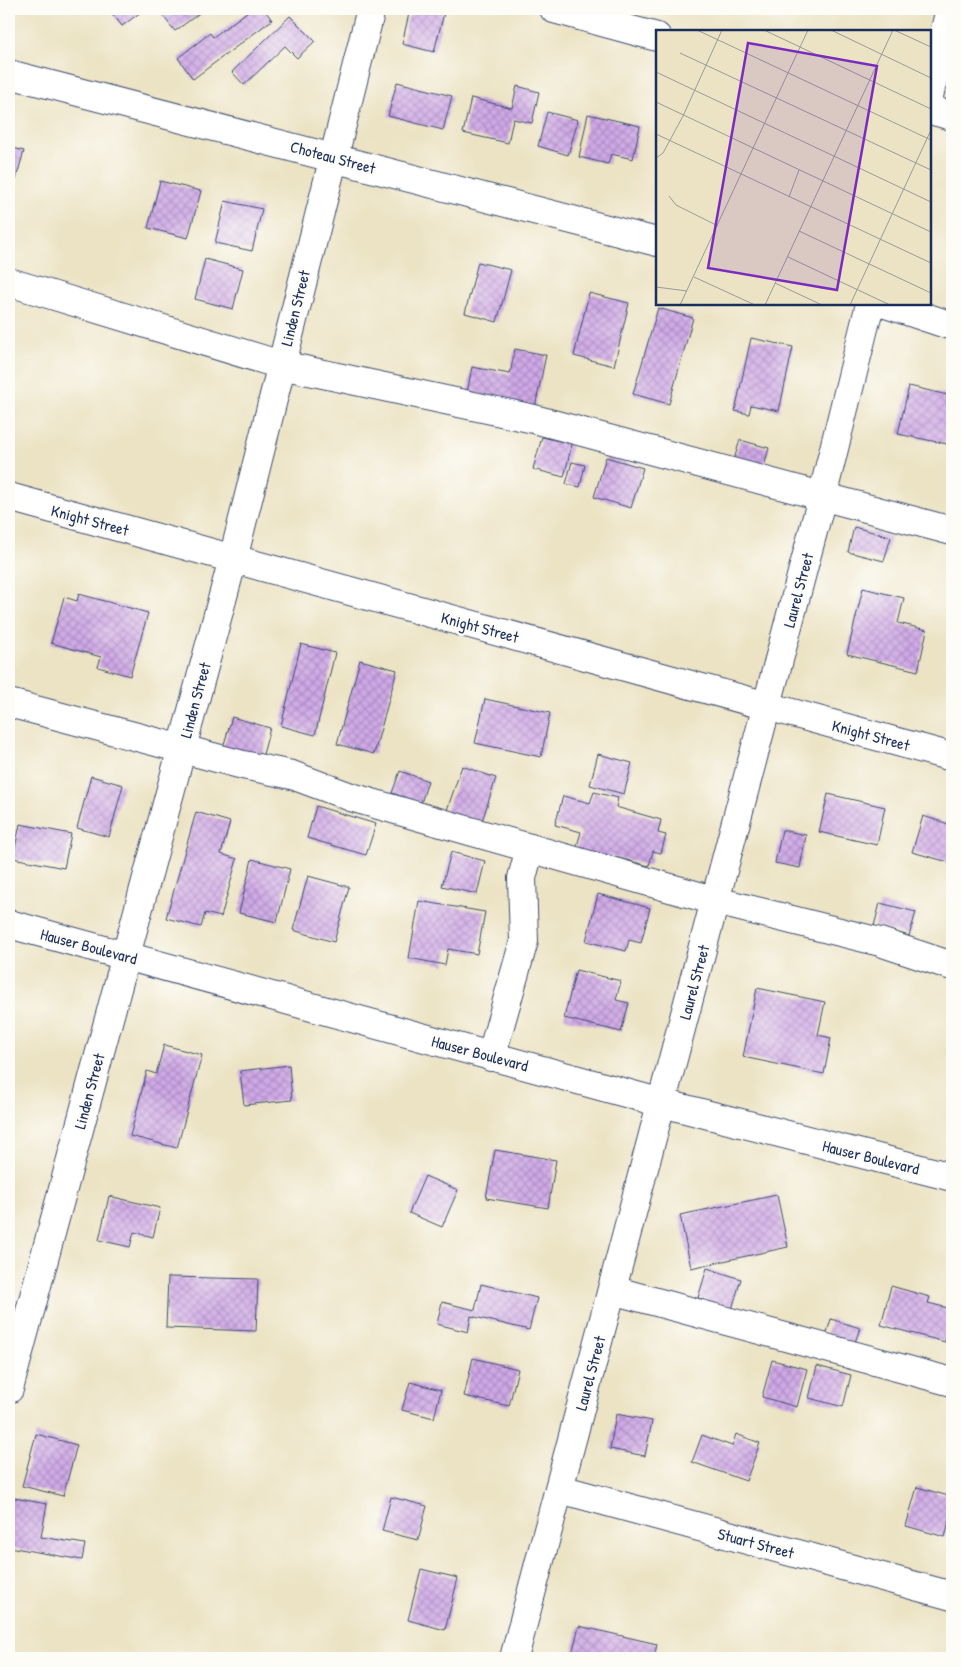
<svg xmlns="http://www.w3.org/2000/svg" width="961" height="1667" font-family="'Patrick Hand',sans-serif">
  <defs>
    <pattern id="building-cross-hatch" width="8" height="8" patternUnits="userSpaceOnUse" patternTransform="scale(1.25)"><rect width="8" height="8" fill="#d0a9e7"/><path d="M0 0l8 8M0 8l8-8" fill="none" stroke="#a88abe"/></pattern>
  </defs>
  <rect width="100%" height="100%" fill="#fdfcf7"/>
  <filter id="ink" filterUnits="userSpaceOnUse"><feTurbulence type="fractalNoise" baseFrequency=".02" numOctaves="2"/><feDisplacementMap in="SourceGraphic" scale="10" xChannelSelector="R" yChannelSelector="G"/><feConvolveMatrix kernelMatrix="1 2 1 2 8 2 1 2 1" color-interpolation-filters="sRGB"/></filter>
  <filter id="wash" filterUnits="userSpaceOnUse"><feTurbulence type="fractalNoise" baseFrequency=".0096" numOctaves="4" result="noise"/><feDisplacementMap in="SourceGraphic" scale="20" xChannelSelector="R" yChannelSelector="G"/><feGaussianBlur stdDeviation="1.12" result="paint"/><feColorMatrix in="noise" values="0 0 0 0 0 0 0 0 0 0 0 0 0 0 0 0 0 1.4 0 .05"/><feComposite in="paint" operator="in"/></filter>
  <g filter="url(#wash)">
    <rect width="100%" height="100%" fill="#ece3c4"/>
    <g id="blocks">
      <g fill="url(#building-cross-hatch)">
        <polygon points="115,9 145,9 122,26 111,12"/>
        <polygon points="173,9 205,9 175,31 163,16"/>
        <polygon points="251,9 264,9 272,20 193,79 178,58 210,33 213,37"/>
        <polygon points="410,9 445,9 434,52 402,44"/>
        <polygon points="290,16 315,41 297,58 285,46 244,85 232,72"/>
        <polygon points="397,82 452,96 443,130 388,116"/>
        <polygon points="517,86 539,92 532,123 513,119 508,143 463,133 471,98 512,108"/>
        <polygon points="547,112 578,120 568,155 538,146"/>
        <polygon points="588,114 640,126 633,159 611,154 608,164 579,157"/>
        <polygon points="9,147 24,151 9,203"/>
        <polygon points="160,181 201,191 188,238 148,228"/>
        <polygon points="225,201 262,209 252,251 215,243"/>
        <polygon points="205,259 243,269 233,309 195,299"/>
        <polygon points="478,262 511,270 497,322 465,313"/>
        <polygon points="589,293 629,303 614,366 574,356"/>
        <polygon points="658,308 693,318 669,404 633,394"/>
        <polygon points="751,338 793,347 779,411 751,405 749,414 735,411"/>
        <polygon points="515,349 546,355 534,412 466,398 472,367 510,374"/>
        <polygon points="909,386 952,396 952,445 898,434"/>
        <polygon points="542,437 572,444 564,477 533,469"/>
        <polygon points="740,440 769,448 762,474 732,466"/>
        <polygon points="606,457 643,468 631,508 594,497"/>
        <polygon points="572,462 585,465 580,487 566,484"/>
        <polygon points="854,527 891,537 884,561 848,552"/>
        <polygon points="863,588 904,598 898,623 927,630 918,671 847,654"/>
        <polygon points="79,594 148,613 130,676 98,667 101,657 51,643 64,597 77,601"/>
        <polygon points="301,644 335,653 315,735 281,726"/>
        <polygon points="360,660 397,670 374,754 337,744"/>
        <polygon points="952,666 952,682 948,681"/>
        <polygon points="485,699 550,713 541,757 475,743"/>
        <polygon points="232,717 270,728 261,762 222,751"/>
        <polygon points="598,754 632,763 624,794 590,785"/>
        <polygon points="462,766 496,778 481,824 446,813"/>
        <polygon points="400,771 428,781 421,803 392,793"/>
        <polygon points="91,776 123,785 109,837 77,828"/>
        <polygon points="594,792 618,798 616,807 661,820 658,833 666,835 661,853 653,851 649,866 611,856 610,863 575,853 581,832 555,825 563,796 590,803"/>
        <polygon points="828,794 885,807 877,845 819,832"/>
        <polygon points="316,806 376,824 366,855 307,838"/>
        <polygon points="196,812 230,822 221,854 237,859 221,917 205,913 201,927 166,918"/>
        <polygon points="923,816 952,825 952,863 912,852"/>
        <polygon points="20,824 71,834 64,868 13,858"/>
        <polygon points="782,830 806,835 800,868 775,863"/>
        <polygon points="451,852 485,861 477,894 442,886"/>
        <polygon points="252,859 290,869 277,922 239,913"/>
        <polygon points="308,876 349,887 334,942 293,930"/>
        <polygon points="598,894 650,908 641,943 629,940 626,951 586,941"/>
        <polygon points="419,901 485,912 477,954 448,949 445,965 409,958"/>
        <polygon points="880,903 916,912 909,936 874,926"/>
        <polygon points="576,970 621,981 616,1000 629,1003 621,1032 564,1018"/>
        <polygon points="757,988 825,1002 818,1035 831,1038 824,1074 743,1057"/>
        <polygon points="164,1045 202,1055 177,1148 130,1136 147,1071 156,1074"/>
        <polygon points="289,1065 292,1100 244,1105 240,1071"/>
        <polygon points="495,1150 556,1160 548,1208 486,1198"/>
        <polygon points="425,1176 458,1190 442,1227 409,1213"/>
        <polygon points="777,1195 788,1247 691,1268 680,1215"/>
        <polygon points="109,1196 160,1208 153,1237 134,1232 130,1247 99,1240"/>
        <polygon points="707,1268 741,1279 732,1309 698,1298"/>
        <polygon points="168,1277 258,1279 256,1331 166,1328"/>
        <polygon points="481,1284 537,1298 529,1330 471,1316 468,1332 437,1324 442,1302 475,1310"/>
        <polygon points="891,1286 930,1297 928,1303 952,1309 945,1342 881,1325"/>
        <polygon points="831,1319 860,1328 852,1351 824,1343"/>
        <polygon points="473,1358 518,1369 509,1406 464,1396"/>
        <polygon points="772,1360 807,1369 797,1407 762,1397"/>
        <polygon points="817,1366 851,1375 843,1407 809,1398"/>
        <polygon points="410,1382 441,1390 434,1418 402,1410"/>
        <polygon points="616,1414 652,1421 645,1456 610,1449"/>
        <polygon points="36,1434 77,1445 63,1496 22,1486"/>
        <polygon points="736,1434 760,1443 746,1481 692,1462 702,1435 732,1446"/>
        <polygon points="917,1487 952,1497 952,1511 945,1537 906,1526"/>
        <polygon points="9,1497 47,1504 41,1537 85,1544 82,1560 9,1547"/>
        <polygon points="391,1497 427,1506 418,1540 382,1531"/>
        <polygon points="421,1569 458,1578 445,1630 408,1620"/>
        <polygon points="579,1626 657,1644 654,1658 571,1658"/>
      </g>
    </g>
  </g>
  <g filter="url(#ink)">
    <use href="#blocks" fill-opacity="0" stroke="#3a4a6d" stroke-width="1"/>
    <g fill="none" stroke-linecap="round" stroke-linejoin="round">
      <g stroke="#3a4a6d" stroke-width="30">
        <g id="minor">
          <polyline points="554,9 657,37"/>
          <polyline points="9,74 657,242"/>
          <polyline points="930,92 950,9"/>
          <polyline points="930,110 952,116"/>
          <polyline points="9,282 281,365 534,419 952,531"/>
          <polyline points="886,304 952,326"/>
          <polyline points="9,497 952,757"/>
          <polyline points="9,703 243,765 292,775 351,797 424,818 716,901 880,942 952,966"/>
          <polyline points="9,924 662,1103 952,1177"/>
          <polyline points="491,1057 524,941 522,878 530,848"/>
          <polyline points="612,1290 952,1382"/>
          <polyline points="9,1389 233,559 371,9"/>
          <polyline points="560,1489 952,1596"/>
          <polyline points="514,1658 819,509 870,304"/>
        </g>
      </g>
      <use href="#minor" stroke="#fff" stroke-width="28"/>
    </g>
  </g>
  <g text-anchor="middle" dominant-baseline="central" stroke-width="5" stroke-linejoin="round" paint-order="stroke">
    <g font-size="16" fill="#1b2f5e" stroke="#fdfcf7">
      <text transform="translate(333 157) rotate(15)">Choteau Street</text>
      <text transform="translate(295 308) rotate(-76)">Linden Street</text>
      <text transform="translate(90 520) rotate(15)">Knight Street</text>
      <text transform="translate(798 590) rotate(-75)">Laurel Street</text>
      <text transform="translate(480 627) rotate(15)">Knight Street</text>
      <text transform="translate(195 700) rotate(-75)">Linden Street</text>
      <text transform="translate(871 735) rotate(15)">Knight Street</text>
      <text transform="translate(89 946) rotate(15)">Hauser Boulevard</text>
      <text transform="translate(694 982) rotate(-75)">Laurel Street</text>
      <text transform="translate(480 1053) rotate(15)">Hauser Boulevard</text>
      <text transform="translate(89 1091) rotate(-75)">Linden Street</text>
      <text transform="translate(871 1157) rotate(14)">Hauser Boulevard</text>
      <text transform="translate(590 1373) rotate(-75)">Laurel Street</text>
      <text transform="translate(756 1543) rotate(15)">Stuart Street</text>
    </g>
  </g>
  <g transform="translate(656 30)">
    <rect width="275" height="275" fill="#ece3c4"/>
    <path fill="none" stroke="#989b9b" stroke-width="1" d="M41,0L275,110M108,0L275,79M175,0L275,48M238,0L275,17M24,23L275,140M0,42L275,172M0,72L275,202M0,104L275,233M0,128L7,123L27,86L66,0M13,166L20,175L62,196M133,167L143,140M143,201L275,263M132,227L234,275M38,247L99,275M119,253L166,275M0,257L31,261M24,275L152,0M109,275L237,0M194,275L275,100"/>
    <path fill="#7b2cbf" fill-opacity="0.15" stroke="#7b2cbf" stroke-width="2.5" d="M92,13L221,36L181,260L52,238Z"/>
    <rect width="275" height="275" fill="none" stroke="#1b2f5e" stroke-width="2.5"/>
  </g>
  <rect width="961" height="1667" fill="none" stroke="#fdfcf7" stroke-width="30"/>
</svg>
